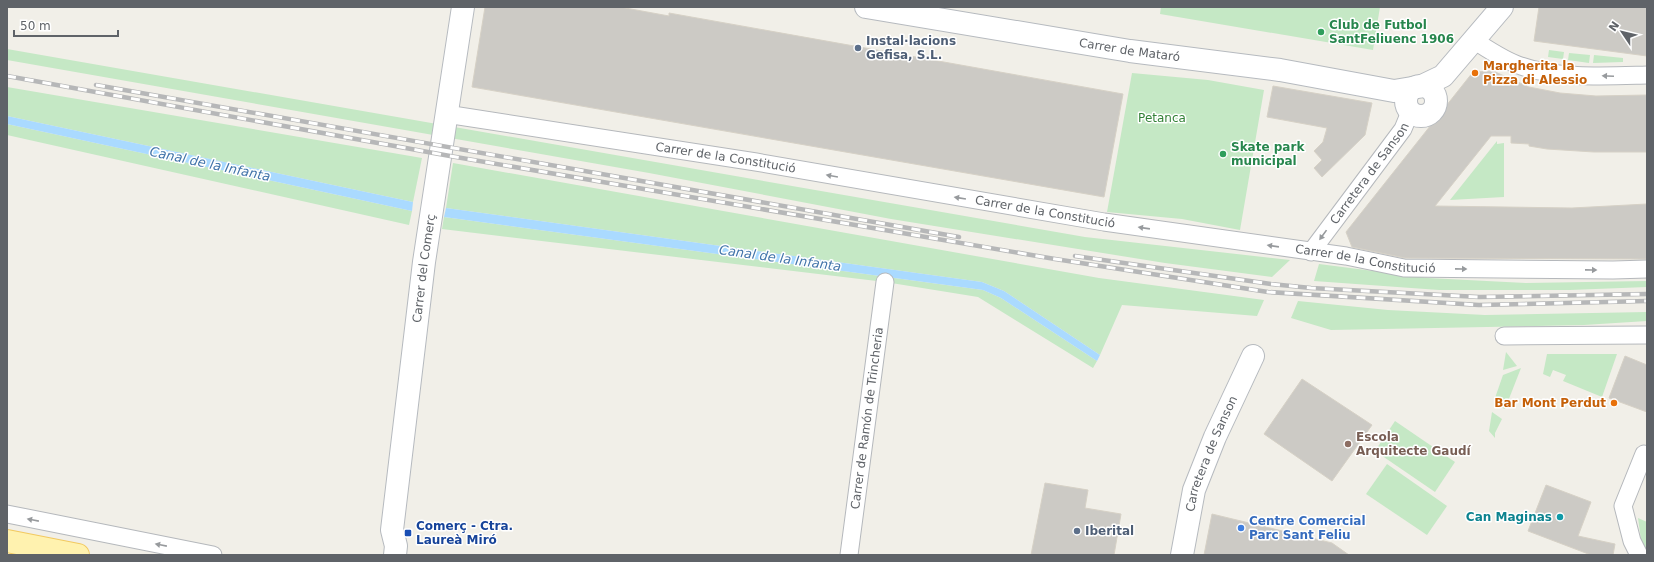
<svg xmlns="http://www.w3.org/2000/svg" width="1654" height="562" font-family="'DejaVu Sans',sans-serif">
  <rect width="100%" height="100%" fill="#f1efe8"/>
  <g fill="#c5e8c5">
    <polygon points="1161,7 1380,7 1373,50 1160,14"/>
    <polygon points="7,49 1085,237 1290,260 1272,277 1165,263 891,219 649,173 7,60"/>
    <polygon points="1549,50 1564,52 1563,59 1548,57"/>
    <polygon points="1569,53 1590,55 1589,63 1568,60"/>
    <polygon points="1594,55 1623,58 1623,62 1593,63"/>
    <polygon points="1132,73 1208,80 1264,90 1240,230 1182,219 1107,212"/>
    <polygon points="7,87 422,158 413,202 7,116"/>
    <polygon points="7,124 412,211 409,225 7,135"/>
    <polygon points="1497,141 1497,144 1504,143 1504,197 1450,200"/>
    <polygon points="453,163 1099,278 1264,300 1257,316 1122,305 1100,355 1004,291 982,282 446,208"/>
    <polygon points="444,217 983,290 1001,298 1097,361 1093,368 978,297 885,282 442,229"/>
    <polygon points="1319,264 1428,278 1526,283 1647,281 1647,287 1570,290 1439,290 1314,281"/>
    <polygon points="1298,301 1388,310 1485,315 1647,312 1647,321 1584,325 1331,330 1291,318"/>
    <polygon points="1506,352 1517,366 1503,370"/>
    <polygon points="1547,354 1617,354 1602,397 1563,381 1566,375 1553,370 1550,377 1543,374"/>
    <polygon points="1521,368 1505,409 1500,407 1495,398 1503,375"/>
    <polygon points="1492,412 1502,419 1495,433 1495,438 1489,431"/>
    <polygon points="1395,421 1455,462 1435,492 1375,451"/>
    <polygon points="1387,464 1447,506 1427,535 1366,494"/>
    <polygon points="1638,518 1647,522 1647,551 1641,540"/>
  </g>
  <g fill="#aadaff">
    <polygon points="7,116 413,202 412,211 7,124"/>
    <polygon points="446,208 982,282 1004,291 1100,355 1097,361 1001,298 983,290 444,217"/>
  </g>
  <g fill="#cccac5" stroke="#d6d1c6">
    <polygon points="485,7 620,7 669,16 669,13 1123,94 1104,197 472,87"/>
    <polygon points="1539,7 1647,7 1647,56 1534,41"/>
    <polygon points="1493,71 1529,87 1560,93 1596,96 1647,95 1647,152 1594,152 1547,149 1529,146 1529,144 1511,143 1511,136 1491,136 1435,206 1572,208 1647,204 1647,259 1405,258 1352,247 1346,232 1473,72"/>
    <polygon points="1273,86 1372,103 1365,135 1322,177 1314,168 1322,160 1314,151 1323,142 1327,128 1267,117"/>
    <polygon points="1625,356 1647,365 1647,412 1609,398"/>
    <polygon points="1302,379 1372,425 1332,481 1264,434"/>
    <polygon points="1045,483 1088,490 1085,508 1121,514 1114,555 1031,555"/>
    <polygon points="1546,485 1591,502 1578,536 1615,544 1613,555 1591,555 1528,531"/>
    <polygon points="1212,514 1332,543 1349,555 1204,555"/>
  </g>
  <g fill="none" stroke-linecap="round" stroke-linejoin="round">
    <g stroke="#b5b8bc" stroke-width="19">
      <g id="street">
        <path d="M1475,41C1489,50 1505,61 1521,66C1557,79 1609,76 1647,75"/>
        <path id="s1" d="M446,114L756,162L1104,222L1346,256L1404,268L1613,270L1647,269"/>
        <path id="s2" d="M1311,252L1403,129L1410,112"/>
        <polyline points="1504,336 1647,335"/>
        <polyline points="7,514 213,555"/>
        <path id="s3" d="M849,555L885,282"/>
        <polyline points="1639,555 1632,541 1623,506 1644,454 1647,455"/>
      </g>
    </g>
    <g stroke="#b6babf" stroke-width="24">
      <g id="secondary">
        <path id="s4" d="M866,7L1130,51L1280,70L1394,91L1418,87"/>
        <circle cx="1421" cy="101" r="15"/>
        <polyline points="1422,86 1443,76 1502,7"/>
        <path id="s5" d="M395,555L396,546L392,530L424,262L463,7"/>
        <path id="s6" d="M1182,555L1194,490L1215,437L1253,356"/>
      </g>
    </g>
    <g stroke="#f2c960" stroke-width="24">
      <polyline id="primary" points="7,541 78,555"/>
    </g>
    <use href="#street" stroke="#fff" stroke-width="17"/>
    <use href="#secondary" stroke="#fff" stroke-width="22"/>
    <use href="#primary" stroke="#fff2af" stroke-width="22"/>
    <g stroke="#b6b7b8" stroke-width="4.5">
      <g id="rail">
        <polyline points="7,76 450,156 1055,259 1268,292 1479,305 1647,301"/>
        <polyline points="96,85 959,237"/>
        <polyline points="1075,256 1271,284 1311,288 1479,297 1647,294"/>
      </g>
    </g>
    <use href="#rail" stroke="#fff" stroke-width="3" stroke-dasharray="9" stroke-linecap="butt"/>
  </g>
  <defs><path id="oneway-solid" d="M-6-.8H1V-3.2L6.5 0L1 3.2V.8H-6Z"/></defs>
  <g fill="#979a9d">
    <use href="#oneway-solid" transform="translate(1608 76) rotate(-178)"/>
    <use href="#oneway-solid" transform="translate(832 176) rotate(-170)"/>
    <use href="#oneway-solid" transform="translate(960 198) rotate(-171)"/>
    <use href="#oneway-solid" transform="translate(1144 228) rotate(-172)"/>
    <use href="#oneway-solid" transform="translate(1323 235) rotate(126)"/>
    <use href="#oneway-solid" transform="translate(1273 246) rotate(-172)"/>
    <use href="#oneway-solid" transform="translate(1461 269) rotate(1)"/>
    <use href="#oneway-solid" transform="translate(1591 270) rotate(1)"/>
    <use href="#oneway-solid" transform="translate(33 520) rotate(-169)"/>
    <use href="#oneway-solid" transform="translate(161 545) rotate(-169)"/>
  </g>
  <g fill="#2e9e5b" stroke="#fff" stroke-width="1.5">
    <circle cx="1321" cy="32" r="4"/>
    <circle cx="1223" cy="154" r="4"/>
  </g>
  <g fill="#5c6f8a" stroke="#fff" stroke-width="1.5">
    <circle cx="858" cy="48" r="4"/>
    <circle cx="1077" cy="531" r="4"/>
  </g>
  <g fill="#e8710a" stroke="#fff" stroke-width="1.5">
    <circle cx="1475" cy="73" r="4"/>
    <circle cx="1614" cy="403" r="4"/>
  </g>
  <circle fill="#8d6e63" stroke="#fff" stroke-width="1.5" cx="1348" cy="444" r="4"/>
  <circle fill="#0f9aa8" stroke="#fff" stroke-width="1.5" cx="1560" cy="517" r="4"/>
  <circle fill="#3f7fe0" stroke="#fff" stroke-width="1.5" cx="1241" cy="528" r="4"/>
  <rect fill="#1a4fb4" stroke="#fff" stroke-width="1.5" x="404" y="529" width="8" height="8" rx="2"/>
  <g text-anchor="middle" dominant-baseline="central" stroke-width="3" stroke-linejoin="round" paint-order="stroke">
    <g font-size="12" font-weight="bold" fill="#27864d" stroke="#fff" text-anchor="start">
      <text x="1329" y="25">Club de Futbol<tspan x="1329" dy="14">SantFeliuenc 1906</tspan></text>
      <text x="1231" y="147">Skate park<tspan x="1231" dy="14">municipal</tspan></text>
    </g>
    <g font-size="12" font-weight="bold" fill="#4e5e75" stroke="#fff" text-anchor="start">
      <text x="866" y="41">Instal·lacions<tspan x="866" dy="14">Gefisa, S.L.</tspan></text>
      <text x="1085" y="531">Iberital</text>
    </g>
    <g font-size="12" fill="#5f6368" stroke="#fff">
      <text stroke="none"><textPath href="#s4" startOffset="267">Carrer de Mataró</textPath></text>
      <text stroke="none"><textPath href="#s1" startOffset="283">Carrer de la Constitució</textPath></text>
      <text stroke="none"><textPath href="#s2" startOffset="98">Carretera de Sanson</textPath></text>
      <text stroke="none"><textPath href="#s1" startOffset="607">Carrer de la Constitució</textPath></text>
      <text stroke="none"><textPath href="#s1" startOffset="931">Carrer de la Constitució</textPath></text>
      <text stroke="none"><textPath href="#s5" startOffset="289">Carrer del Comerç</textPath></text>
      <text stroke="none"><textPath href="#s3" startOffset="138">Carrer de Ramón de Trincheria</textPath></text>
      <text stroke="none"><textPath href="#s6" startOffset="106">Carretera de Sanson</textPath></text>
    </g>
    <g font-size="12" font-weight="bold" fill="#c56008" stroke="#fff" text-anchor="start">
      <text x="1483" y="66">Margherita la<tspan x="1483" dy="14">Pizza di Alessio</tspan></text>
      <text x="1606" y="403" text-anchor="end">Bar Mont Perdut</text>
    </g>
    <g font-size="12" fill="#348238" stroke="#fff">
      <text x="1162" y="118">Petanca</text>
    </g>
    <g font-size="12" font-weight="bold" fill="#785e54" stroke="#fff" text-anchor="start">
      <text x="1356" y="437">Escola<tspan x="1356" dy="14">Arquitecte Gaudí</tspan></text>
    </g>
    <g font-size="12" font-weight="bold" fill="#0d838f" stroke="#fff" text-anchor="end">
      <text x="1552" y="517">Can Maginas</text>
    </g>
    <g font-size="12" font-weight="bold" fill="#366cbe" stroke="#fff" text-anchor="start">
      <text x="1249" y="521">Centre Comercial<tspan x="1249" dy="14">Parc Sant Feliu</tspan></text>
    </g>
    <g font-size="12" font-weight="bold" fill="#164399" stroke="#fff" text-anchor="start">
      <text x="416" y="526">Comerç - Ctra.<tspan x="416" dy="14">Laureà Miró</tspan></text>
    </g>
    <g font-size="13" font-style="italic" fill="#4174aa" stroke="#fff">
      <text transform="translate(210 164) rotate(12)">Canal de la Infanta</text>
      <text transform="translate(780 258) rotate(8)">Canal de la Infanta</text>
    </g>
  </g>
  <rect width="1654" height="562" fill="none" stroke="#5f6368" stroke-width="16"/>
  <g transform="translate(1622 32) rotate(305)" stroke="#ffffff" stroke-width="3" paint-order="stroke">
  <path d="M0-3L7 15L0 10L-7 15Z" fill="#5f6368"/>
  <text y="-6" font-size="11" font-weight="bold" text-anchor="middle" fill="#5f6368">N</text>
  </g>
  <path d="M14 30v6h104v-6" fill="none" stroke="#5f6368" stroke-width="2"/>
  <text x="20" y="30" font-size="12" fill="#5f6368" stroke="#ffffff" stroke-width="3" paint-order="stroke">50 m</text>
</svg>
